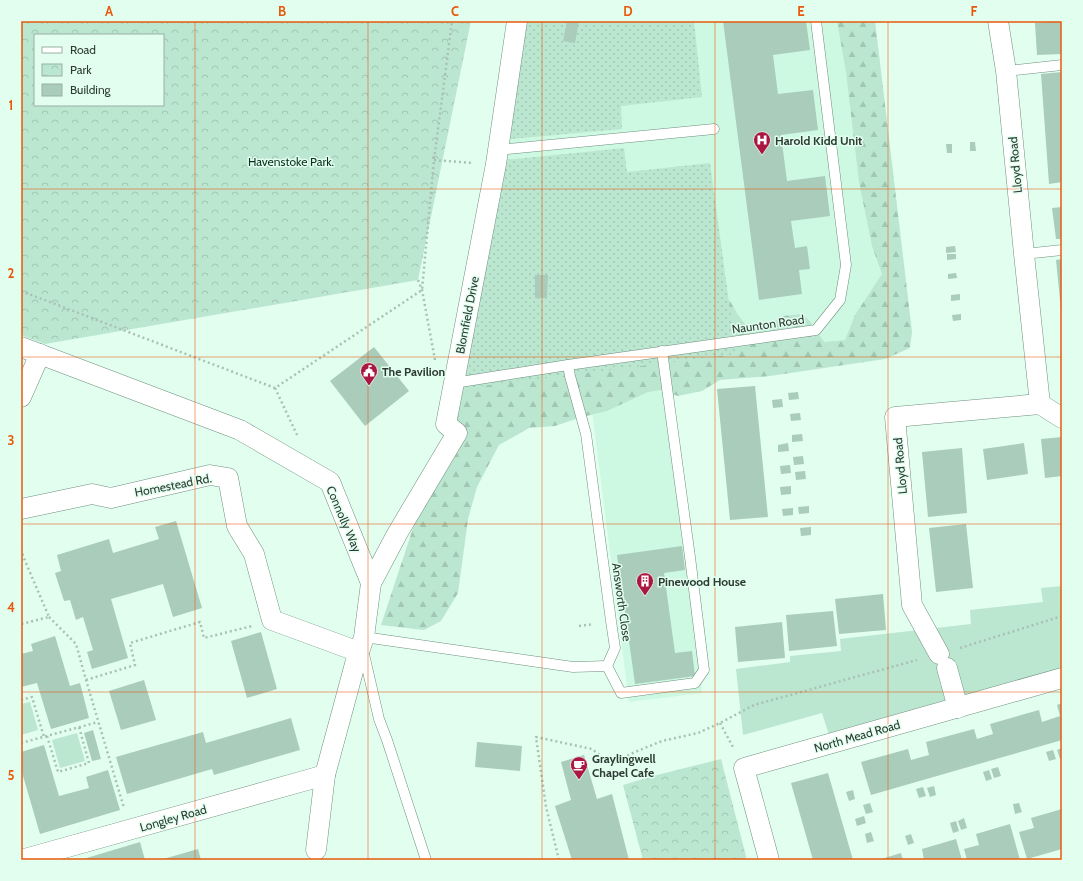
<svg xmlns="http://www.w3.org/2000/svg" width="1083" height="881" font-family="Cabin,sans-serif">
  <defs>
    <pattern id="forest-firs" width="22" height="20" patternUnits="userSpaceOnUse"><rect width="22" height="20" fill="#bbe7d0"/><path d="M5 1l3.5 6h-7zM16 11l3.5 6h-7z" fill="#a1c7b3"/></pattern>
    <pattern id="park-crowns" width="20" height="18" patternUnits="userSpaceOnUse"><rect width="20" height="18" fill="#bbe7d0"/><path d="M2 6a3 3 0 1 1 6 0M12 15a3 3 0 1 1 6 0" fill="none" stroke="#a1c7b3"/></pattern>
    <pattern id="garden-dots" width="8" height="8" patternUnits="userSpaceOnUse"><rect width="8" height="8" fill="#bbe7d0"/><path d="M2 2h.1M6 6h.1" fill="none" stroke="#a1c7b3" stroke-width="1.8" stroke-linecap="round"/></pattern>
  </defs>
  <rect width="100%" height="100%" fill="#e2feef"/>
  <g fill="#cdf9e2">
    <polygon points="512,21 875,21 912,332 459,389 487,154"/>
    <polygon points="661,370 702,693 629,702 588,379"/>
  </g>
  <g fill="#bbe7d0">
    <polygon points="1062,586 1062,669 829,735 822,713 743,735 736,669 790,662 790,656 841,651 840,639 971,624 970,610 1043,602 1041,588"/>
    <polygon points="30,702 38,730 21,735 21,704"/>
    <polygon points="77,733 85,761 60,768 52,740"/>
  </g>
  <polygon fill="url(#forest-firs)" points="837,21 875,21 912,332 910,348 885,359 770,376 720,380 702,391 678,396 660,390 648,392 607,411 582,417 555,426 529,428 499,445 477,487 468,519 458,593 441,621 424,630 381,625 459,389 487,154 531,164 730,301 738,315 745,324 766,326 784,316 801,314 810,321 824,342 845,340 855,315 882,274 872,246 859,182 846,72"/>
  <g fill="url(#park-crowns)" fill-rule="evenodd">
    <path d="M21,21H471L418,280L45,344L21,335ZM35,35H163V105H35Z"/>
    <polygon points="721,759 747,860 643,860 623,785 653,776"/>
  </g>
  <g fill="url(#garden-dots)">
    <polygon points="512,21 694,21 702,97 621,106 622,129 489,141"/>
    <polygon points="624,148 627,172 710,163 736,354 459,389 486,162"/>
  </g>
  <g fill="#aaccba">
    <polygon points="567,21 579,21 575,43 563,41"/>
    <polygon points="723,21 806,21 810,50 773,55 778,94 813,90 818,130 781,135 787,181 825,176 830,216 791,221 795,248 807,246 810,269 799,270 802,294 759,300"/>
    <polygon points="1062,21 1062,54 1037,55 1035,23"/>
    <polygon points="1062,72 1062,182 1049,184 1041,74"/>
    <polygon points="970,142 975,142 976,151 970,151"/>
    <polygon points="946,144 952,144 952,153 947,153"/>
    <polygon points="1062,207 1062,239 1056,239 1052,208"/>
    <polygon points="955,246 956,252 946,253 946,247"/>
    <polygon points="947,254 956,254 956,259 947,260"/>
    <polygon points="1062,259 1062,310 1061,310 1056,260"/>
    <polygon points="956,273 957,278 948,279 948,274"/>
    <polygon points="535,275 548,275 547,298 535,298"/>
    <polygon points="960,294 960,300 951,301 951,295"/>
    <polygon points="961,314 961,320 953,321 952,315"/>
    <polygon points="374,347 409,391 365,426 330,381"/>
    <polygon points="755,386 768,517 730,520 717,389"/>
    <polygon points="798,392 799,399 789,400 788,393"/>
    <polygon points="782,399 783,407 773,408 772,400"/>
    <polygon points="800,413 801,420 791,421 790,414"/>
    <polygon points="802,434 803,441 792,442 792,435"/>
    <polygon points="1062,437 1062,476 1045,478 1041,439"/>
    <polygon points="788,443 789,451 778,452 778,445"/>
    <polygon points="1024,443 1028,474 987,480 983,449"/>
    <polygon points="962,448 967,513 928,517 922,452"/>
    <polygon points="803,456 804,464 794,465 793,457"/>
    <polygon points="790,465 791,473 781,474 780,466"/>
    <polygon points="805,471 806,479 796,480 795,472"/>
    <polygon points="791,486 791,494 781,495 780,487"/>
    <polygon points="809,506 809,513 799,514 798,507"/>
    <polygon points="793,508 793,515 783,516 782,509"/>
    <polygon points="176,521 202,608 173,617 163,584 111,599 128,658 92,669 87,652 93,650 83,617 76,620 70,600 64,601 55,573 61,571 57,555 109,539 113,553 159,539 155,527"/>
    <polygon points="966,524 973,588 936,592 929,528"/>
    <polygon points="811,527 811,535 801,536 800,528"/>
    <polygon points="682,546 685,570 664,573 675,653 692,651 695,676 635,684 617,555"/>
    <polygon points="883,594 886,630 839,634 835,599"/>
    <polygon points="833,611 837,646 789,651 786,615"/>
    <polygon points="782,622 785,658 738,662 735,627"/>
    <polygon points="261,632 277,689 247,698 231,641"/>
    <polygon points="55,636 70,686 80,683 89,718 51,729 37,683 21,687 21,654 33,651 31,644"/>
    <polygon points="144,680 156,720 121,730 109,691"/>
    <polygon points="1062,703 1062,740 871,795 861,762 908,749 911,760 929,755 926,742 974,729 977,739 993,734 990,724 1039,710 1042,722 1060,716 1057,705"/>
    <polygon points="291,718 300,750 214,775 212,769 127,794 116,757 203,732 206,743"/>
    <polygon points="93,730 101,759 92,761 84,733"/>
    <polygon points="477,742 522,746 520,771 475,767"/>
    <polygon points="44,745 59,796 89,788 86,777 108,770 120,810 40,834 21,769 21,752"/>
    <polygon points="1062,748 1062,758 1060,759 1057,750"/>
    <polygon points="1053,750 1056,759 1049,761 1046,752"/>
    <polygon points="584,755 597,799 612,794 629,860 572,860 555,806 571,800 561,762"/>
    <polygon points="998,767 1001,776 994,778 991,769"/>
    <polygon points="989,770 992,779 986,781 983,772"/>
    <polygon points="828,773 853,860 813,860 791,783"/>
    <polygon points="934,786 936,795 930,797 927,788"/>
    <polygon points="923,787 926,796 919,798 916,789"/>
    <polygon points="853,790 855,799 849,801 846,792"/>
    <polygon points="870,803 873,812 866,814 863,805"/>
    <polygon points="1019,803 1022,812 1015,814 1013,804"/>
    <polygon points="1062,809 1062,849 1027,859 1019,832 1034,828 1031,818"/>
    <polygon points="864,816 866,823 857,826 855,819"/>
    <polygon points="964,818 967,828 961,830 958,821"/>
    <polygon points="956,821 959,831 953,833 950,823"/>
    <polygon points="1010,824 1020,860 967,860 964,849 979,845 976,834"/>
    <polygon points="871,832 874,841 867,843 865,834"/>
    <polygon points="911,834 914,843 908,845 905,836"/>
    <polygon points="956,839 962,860 924,860 922,849"/>
    <polygon points="140,842 145,860 80,860"/>
    <polygon points="198,849 201,860 160,860"/>
    <polygon points="901,853 903,860 878,860"/>
  </g>
  <g fill="none" stroke-linecap="round" stroke-linejoin="round">
    <g stroke="#6f907f" stroke-width="11">
      <g id="lane">
        <polyline points="1006,71 1062,65"/>
        <polyline points="498,150 714,129"/>
        <polyline points="1024,254 1062,250"/>
        <polyline points="568,365 570,376 586,434 611,621 615,648 607,666 621,693 695,683 704,670 690,557 662,351"/>
        <polyline points="454,383 568,365 816,330 840,300 846,265 816,21"/>
        <polyline points="364,637 573,667 607,666"/>
        <polyline points="363,650 379,719 387,740 426,860"/>
      </g>
    </g>
    <g stroke="#6f907f" stroke-width="21">
      <g id="street">
        <polyline points="21,347 240,430 330,482 371,583 364,637 355,664 325,775 316,850"/>
        <polyline points="21,397 40,354"/>
        <polyline points="1040,404 1062,418"/>
        <polyline points="21,509 92,494 111,498 210,475 228,478 237,526 254,554 272,620 359,652"/>
        <polyline points="371,583 397,534 457,433 446,424 496,164 517,21"/>
        <polyline points="939,654 912,605 895,417 1040,404 1024,254 1006,71 998,21"/>
        <polyline points="947,668 958,708"/>
        <polyline points="21,860 325,775"/>
        <polyline points="769,860 744,768 1062,678"/>
      </g>
    </g>
    <g stroke="#a9c1b4" stroke-width="2.5" stroke-dasharray="2 3" stroke-linecap="butt">
      <polyline points="434,160 473,163"/>
      <polyline points="418,280 422,290 435,360"/>
      <polyline points="21,291 275,388 422,290 434,160 452,21"/>
      <polyline points="275,388 298,437"/>
      <polyline points="21,549 23,556 49,617 21,624"/>
      <polyline points="49,617 76,644 86,680 124,808"/>
      <polyline points="579,626 594,624"/>
      <polyline points="960,648 1062,616"/>
      <polyline points="86,680 135,665 130,643 200,622 204,638 252,626"/>
      <polyline points="21,700 32,697 44,737"/>
      <polyline points="720,723 734,749"/>
      <polyline points="47,736 58,772 89,763 79,727"/>
      <polyline points="21,743 98,722"/>
      <polyline points="559,860 546,807 536,737 592,749 611,764 635,752 662,741 698,733 720,723 754,705 917,660"/>
    </g>
    <use href="#lane" stroke="#fff" stroke-width="10"/>
    <use href="#street" stroke="#fff" stroke-width="20"/>
  </g>
  <path fill="none" stroke="#e8590c" stroke-width="1" stroke-opacity="0.55" d="M195,21V860M368,21V860M542,21V860M715,21V860M888,21V860M21,189H1062M21,357H1062M21,524H1062M21,692H1062"/>
  <defs>
    <g id="hospital-pin" transform="scale(0.9)"><path d="M0 17L-7.5 6A9.5 9.5 0 1 1 7.5 6Z" fill="#ac1742" stroke="#e2feef"/><path d="M-5-5h3v3.5h4V-5h3V5h-3V1.5h-4V5h-3Z" fill="#fff"/></g>
    <g id="civic-pin" transform="scale(0.9)"><path d="M0 17L-7.5 6A9.5 9.5 0 1 1 7.5 6Z" fill="#ac1742" stroke="#e2feef"/><path d="M-.6-6.5H3V-4.5H.6V-3L4-1V1h2V6H-6V1h2V-1L-.6-3ZM-1.2 2.5V6h2.4V2.5Z" fill="#fff"/></g>
    <g id="building-pin" transform="scale(0.9)"><path d="M0 17L-7.5 6A9.5 9.5 0 1 1 7.5 6Z" fill="#ac1742" stroke="#e2feef"/><path d="M-4-6H4V6H1V3H-1V6H-4ZM-2.5-4.3h1.7v1.8h-1.7ZM.8-4.3h1.7v1.8H.8ZM-2.5-1h1.7V.8h-1.7ZM.8-1h1.7V.8H.8Z" fill="#fff"/></g>
    <g id="cafe-pin" transform="scale(0.9)"><path d="M0 17L-7.5 6A9.5 9.5 0 1 1 7.5 6Z" fill="#ac1742" stroke="#e2feef"/><path d="M-5.5-4.5H6V0H3Q3 3.5 0 3.5H-2.5Q-5.5 3.5-5.5 0ZM3-3.2v2h1.7v-2ZM-6 4.5H4V6H-6Z" fill="#fff"/></g>
  </defs>
  <g fill-rule="evenodd">
    <use href="#hospital-pin" x="762" y="140"/>
    <use href="#civic-pin" x="369" y="371"/>
    <use href="#building-pin" x="645" y="581"/>
    <use href="#cafe-pin" x="579" y="765"/>
  </g>
  <g text-anchor="middle" dominant-baseline="central" stroke-width="3" stroke-linejoin="round" paint-order="stroke">
    <g font-size="12" font-weight="bold" fill="#2d3b34" stroke="#e2feef" text-anchor="start">
      <text x="775" y="140">Harold Kidd Unit</text>
      <text x="382" y="371">The Pavilion</text>
      <text x="658" y="581">Pinewood House</text>
      <text x="592" y="758">Graylingwell<tspan x="592" dy="14">Chapel Cafe</tspan></text>
    </g>
    <g font-size="12" fill="#0b3122" stroke="#e2feef">
      <text x="291" y="161">Havenstoke Park.</text>
    </g>
    <g font-size="12" fill="#2d3b34" stroke="#e2feef">
      <text transform="translate(1015 165) rotate(-95)">Lloyd Road</text>
      <text transform="translate(467 315) rotate(-79)">Blomfield Drive</text>
      <text transform="translate(768 324) rotate(-8)">Naunton Road</text>
      <text transform="translate(900 466) rotate(-95)">Lloyd Road</text>
      <text transform="translate(173 485) rotate(-11)">Homestead Rd.</text>
      <text transform="translate(344 519) rotate(67)">Connolly Way</text>
      <text transform="translate(622 602) rotate(82)">Answorth Close</text>
      <text transform="translate(857 736) rotate(-16)">North Mead Road</text>
      <text transform="translate(173 818) rotate(-16)">Longley Road</text>
    </g>
  </g>
  <rect width="1083" height="881" fill="none" stroke="#e2feef" stroke-width="44"/>
  <rect x="34" y="34" width="130" height="72" fill="#e2feef" stroke="#9ab0a4"/>
  <rect x="42" y="47" width="20" height="6" fill="#ffffff" stroke="#9ab0a4"/>
  <text x="70" y="54" font-size="12" fill="#2d3b34">Road</text>
  <rect x="42" y="64" width="20" height="12" fill="url(#park-crowns)" stroke="#9ab0a4"/>
  <text x="70" y="74" font-size="12" fill="#2d3b34">Park</text>
  <rect x="42" y="84" width="20" height="12" fill="#aaccba" stroke="#9ab0a4"/>
  <text x="70" y="94" font-size="12" fill="#2d3b34">Building</text>
  <rect x="22" y="22" width="1039" height="837" fill="none" stroke="#e8590c" stroke-width="1.5"/>
  <g font-size="13" text-anchor="middle" font-weight="bold" fill="#e8590c">
    <text x="109" y="16">A</text>
    <text x="282" y="16">B</text>
    <text x="455" y="16">C</text>
    <text x="628" y="16">D</text>
    <text x="801" y="16">E</text>
    <text x="974" y="16">F</text>
    <text x="11" y="110">1</text>
    <text x="11" y="278">2</text>
    <text x="11" y="445">3</text>
    <text x="11" y="612">4</text>
    <text x="11" y="780">5</text>
  </g>
</svg>
